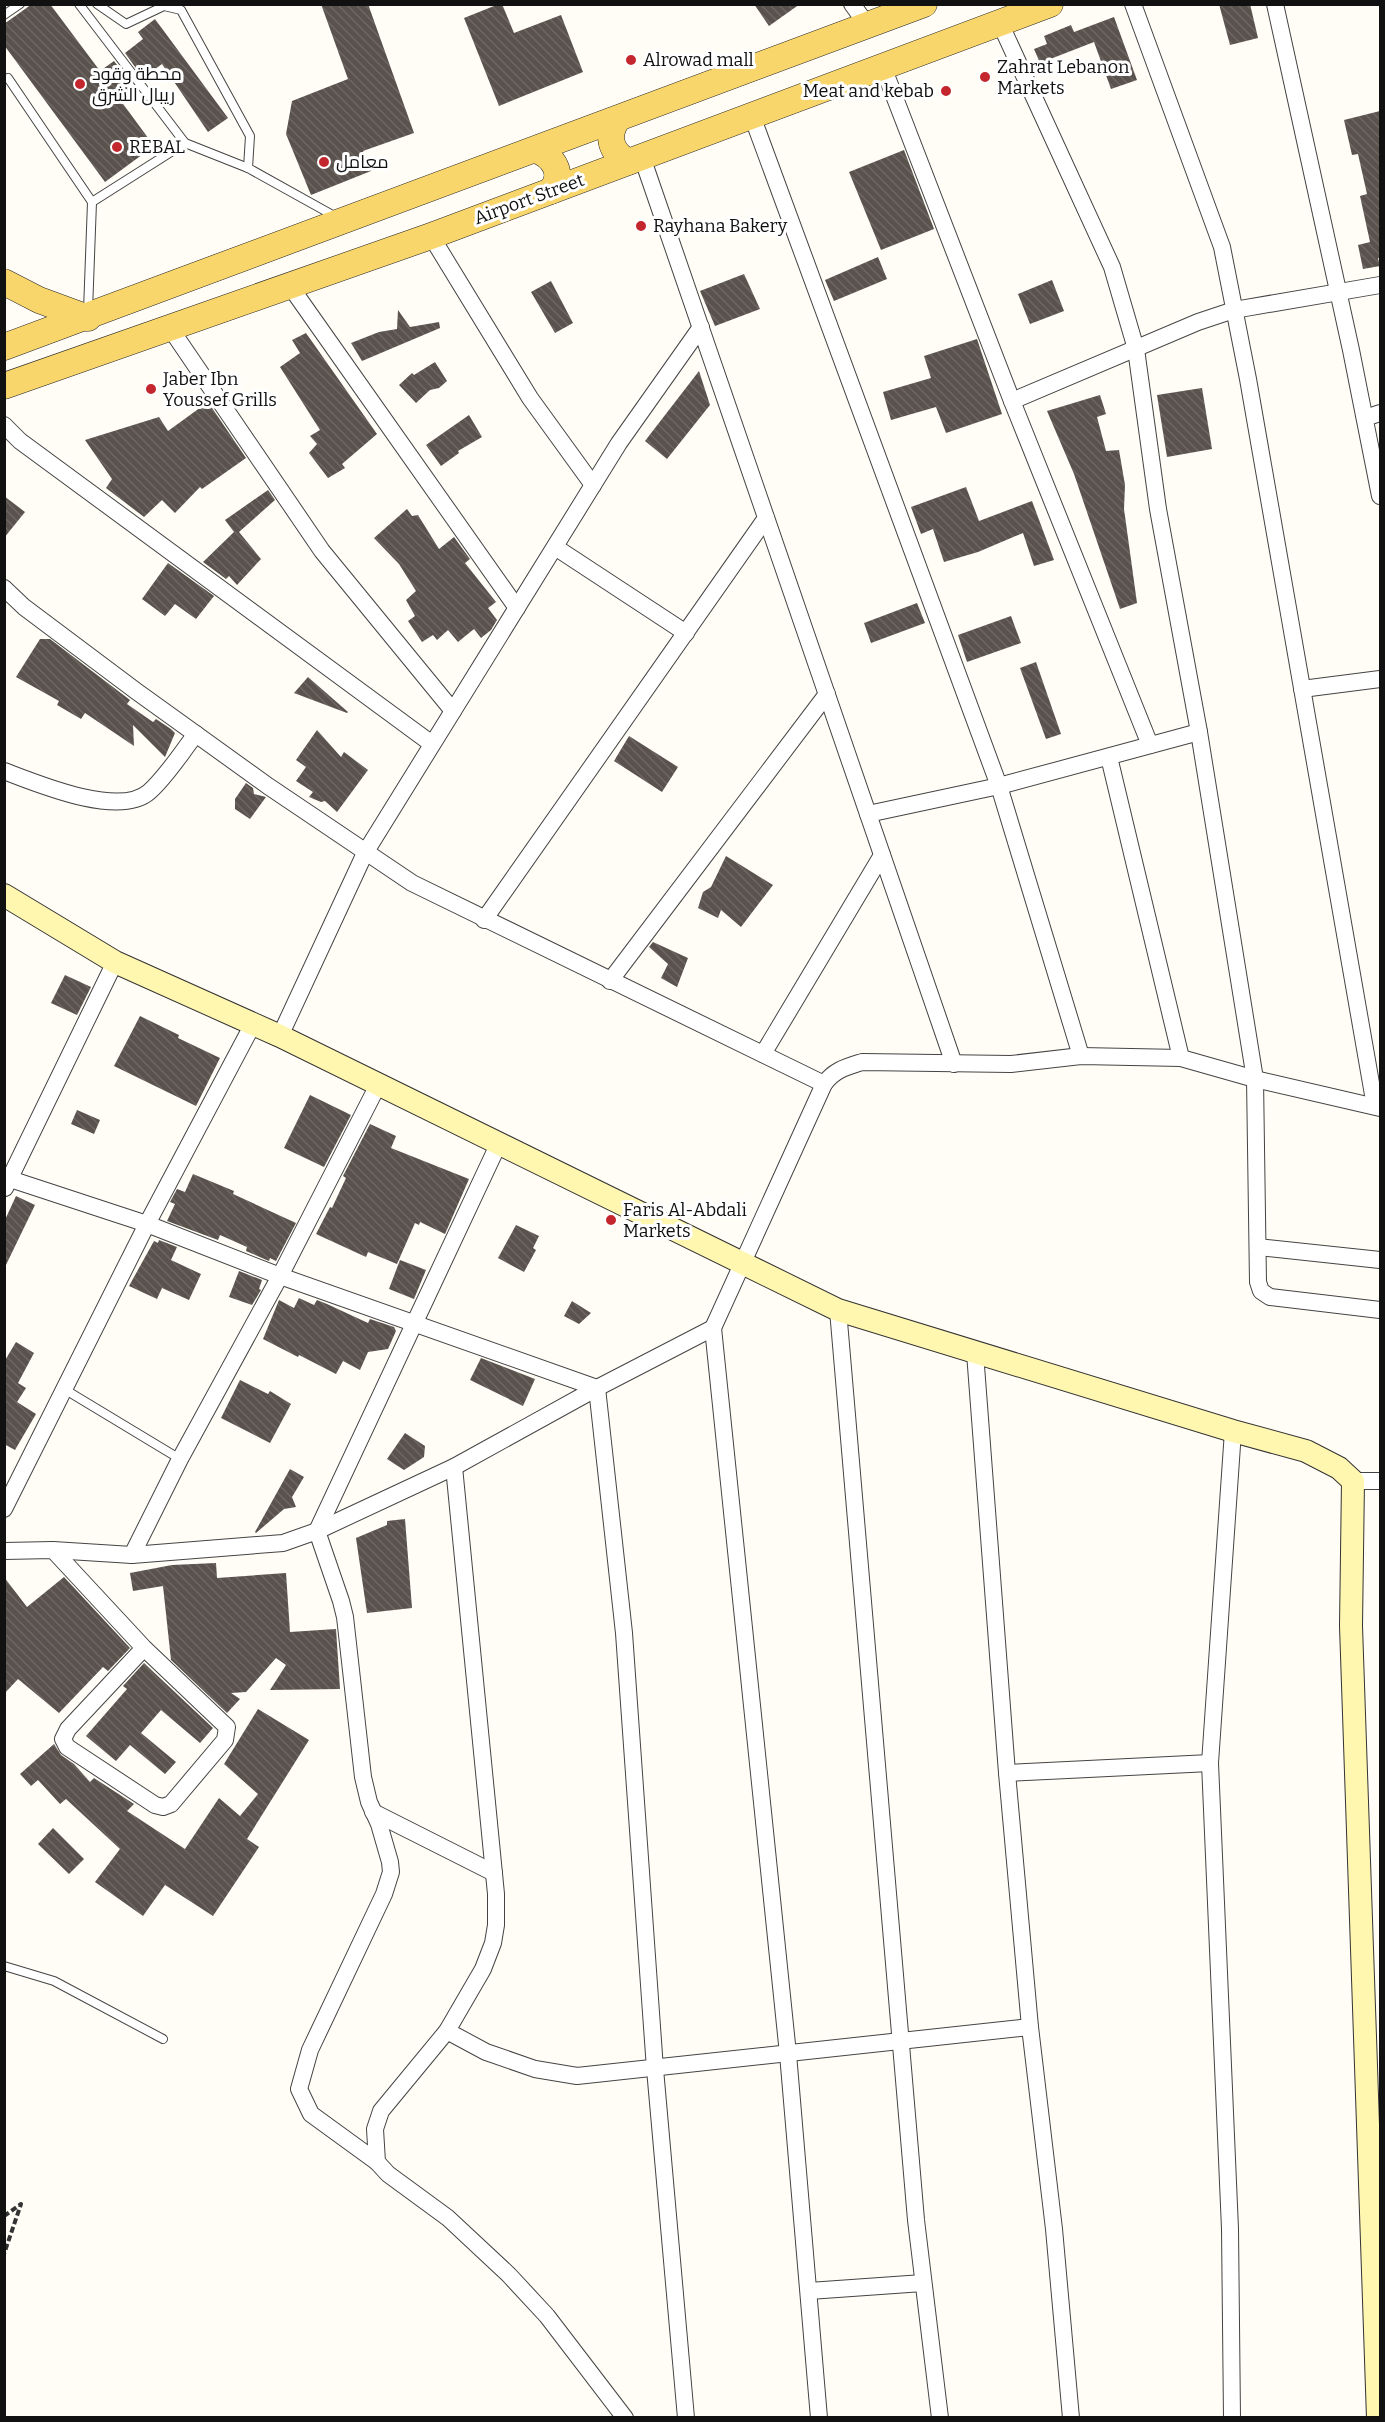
<svg xmlns="http://www.w3.org/2000/svg" width="1385" height="2422" font-family="Bitter,Cairo,serif">
  <defs>
    <pattern id="building-back-hatch" width="6" height="6" patternUnits="userSpaceOnUse" patternTransform="scale(1.5)"><rect width="6" height="6" fill="#5a524d"/><path d="M-1 5l2 2M0 0l6 6M5-1l2 2" fill="none" stroke="#6d6662"/></pattern>
  </defs>
  <rect width="100%" height="100%" fill="#fffdf5"/>
  <g fill="url(#building-back-hatch)">
    <polygon points="32,4 50,4 100,71 114,61 133,86 118,97 154,146 105,182 4,45 4,24"/>
    <polygon points="321,4 368,4 414,133 363,151 371,171 311,195 286,134 292,101 348,79"/>
    <polygon points="499,4 502,4 514,33 561,15 583,72 499,106 464,18"/>
    <polygon points="754,4 800,4 769,26"/>
    <polygon points="1219,4 1250,4 1258,38 1230,45"/>
    <polygon points="1114,17 1137,80 1111,89 1094,42 1040,63 1034,49 1047,44 1044,36 1071,25 1074,32"/>
    <polygon points="155,19 228,118 208,132 162,64 143,78 125,53 143,39 138,32"/>
    <polygon points="1380,111 1380,258 1378,258 1380,266 1363,269 1358,245 1370,242 1360,196 1367,194 1358,154 1352,155 1344,120"/>
    <polygon points="904,150 934,229 881,250 849,172"/>
    <polygon points="878,257 887,279 834,301 825,280"/>
    <polygon points="744,274 760,309 715,326 700,291"/>
    <polygon points="1052,280 1064,311 1030,324 1018,294"/>
    <polygon points="551,281 573,323 555,333 531,292"/>
    <polygon points="398,310 410,327 439,322 440,328 362,361 351,343 379,332 397,329"/>
    <polygon points="306,333 377,434 342,464 345,468 328,478 309,453 317,444 310,436 320,430 280,367 300,353 292,340"/>
    <polygon points="977,339 1002,414 946,433 936,407 891,420 883,392 931,378 924,356"/>
    <polygon points="435,362 447,381 439,388 430,390 416,403 399,385 412,373 414,375"/>
    <polygon points="699,371 710,405 667,459 645,441"/>
    <polygon points="1202,388 1212,449 1167,457 1157,395"/>
    <polygon points="1100,395 1106,414 1097,417 1106,451 1119,450 1125,485 1124,509 1137,603 1120,609 1074,474 1047,411"/>
    <polygon points="208,402 246,458 202,489 200,487 175,513 162,500 144,517 106,488 112,479 85,440 159,417 168,431"/>
    <polygon points="469,415 482,437 458,451 459,453 441,466 426,445"/>
    <polygon points="966,487 979,521 1032,501 1054,560 1034,566 1023,533 978,552 944,562 933,529 921,534 911,507"/>
    <polygon points="268,490 275,500 239,532 261,559 237,585 229,576 226,579 203,562 234,532 225,520"/>
    <polygon points="4,496 25,512 4,538"/>
    <polygon points="407,509 412,516 418,515 439,549 454,537 470,559 465,563 496,602 488,608 497,620 491,630 481,638 474,629 458,642 448,630 437,640 433,635 422,642 408,621 415,616 406,600 416,591 399,564 374,538"/>
    <polygon points="168,563 214,596 196,619 175,604 165,616 142,599"/>
    <polygon points="917,603 925,623 871,643 864,623"/>
    <polygon points="1011,616 1021,643 967,662 958,635"/>
    <polygon points="40,639 50,639 130,700 127,704 153,722 156,719 171,729 175,733 165,757 133,725 134,746 85,713 81,719 57,705 59,701 16,677"/>
    <polygon points="1036,662 1061,734 1046,739 1020,668"/>
    <polygon points="308,677 348,712 347,713 294,693"/>
    <polygon points="317,730 341,757 344,752 368,770 337,812 325,801 321,802 309,797 313,792 296,781 306,767 296,760"/>
    <polygon points="629,736 678,767 662,792 614,761"/>
    <polygon points="246,783 253,788 254,794 266,797 250,819 235,809 235,799"/>
    <polygon points="726,856 773,885 741,927 721,910 718,918 698,908 703,892 711,887"/>
    <polygon points="653,942 688,958 677,987 661,978 668,964 649,947"/>
    <polygon points="65,975 91,987 77,1015 51,1003"/>
    <polygon points="140,1016 179,1035 178,1038 220,1058 196,1106 114,1066"/>
    <polygon points="310,1095 351,1115 324,1167 284,1148"/>
    <polygon points="77,1110 100,1120 94,1134 71,1124"/>
    <polygon points="370,1124 396,1136 391,1148 469,1179 445,1234 420,1222 419,1225 415,1223 397,1264 368,1252 366,1257 316,1234 330,1207 332,1208 346,1178 343,1176"/>
    <polygon points="193,1174 234,1191 233,1194 296,1223 276,1261 270,1258 269,1261 246,1251 247,1247 220,1235 218,1240 167,1221 175,1204 170,1202 177,1189 185,1192"/>
    <polygon points="16,1196 35,1205 4,1269 4,1222"/>
    <polygon points="516,1225 539,1236 533,1248 536,1250 524,1272 498,1258"/>
    <polygon points="159,1240 177,1247 171,1260 201,1274 189,1300 162,1288 157,1299 129,1286 154,1241 158,1243"/>
    <polygon points="400,1260 426,1270 414,1299 389,1289"/>
    <polygon points="239,1271 262,1280 259,1289 261,1290 252,1305 229,1297"/>
    <polygon points="299,1298 314,1305 317,1300 327,1304 368,1323 370,1319 394,1327 396,1331 388,1349 368,1352 360,1370 343,1361 336,1374 299,1355 298,1357 263,1339 279,1300 294,1308"/>
    <polygon points="572,1301 591,1313 579,1324 564,1316"/>
    <polygon points="16,1342 34,1353 18,1383 26,1388 17,1402 36,1414 15,1450 4,1444 4,1362"/>
    <polygon points="481,1358 535,1379 523,1406 470,1380"/>
    <polygon points="240,1380 268,1394 270,1391 291,1404 270,1443 221,1418"/>
    <polygon points="405,1433 425,1446 424,1457 404,1470 387,1459"/>
    <polygon points="290,1469 304,1477 292,1497 296,1507 284,1509 256,1533 255,1532"/>
    <polygon points="405,1519 412,1608 367,1613 356,1538 387,1525 387,1521"/>
    <polygon points="216,1563 217,1578 286,1573 290,1632 336,1629 340,1689 270,1690 286,1665 276,1658 246,1692 231,1693 240,1699 227,1713 171,1660 163,1586 133,1591 130,1573 172,1565"/>
    <polygon points="4,1577 27,1607 64,1577 130,1648 108,1671 103,1667 59,1713 18,1679 4,1694"/>
    <polygon points="144,1663 213,1728 200,1743 161,1710 141,1733 176,1762 165,1774 130,1745 116,1761 86,1736 127,1689 123,1686"/>
    <polygon points="258,1709 309,1740 247,1839 259,1847 213,1916 165,1885 143,1916 95,1882 120,1849 66,1799 60,1804 38,1780 31,1786 20,1774 54,1744 61,1755 74,1764 90,1782 94,1778 134,1804 127,1811 185,1849 219,1798 240,1816 258,1794 224,1764"/>
    <polygon points="53,1828 84,1859 69,1874 38,1844"/>
  </g>
  <g fill="none" stroke-linecap="round" stroke-linejoin="round">
    <g stroke="#444" stroke-width="10">
      <g id="lane">
        <polyline points="79,4 185,143"/>
        <polyline points="97,4 126,24 164,6 181,10 250,136 248,168"/>
        <polyline points="4,15 20,4"/>
        <polyline points="8,78 92,202 88,311"/>
        <polyline points="92,202 185,143 248,168 338,218"/>
        <polyline points="64,1389 180,1459"/>
        <polyline points="4,1966 54,1981 163,2039"/>
      </g>
    </g>
    <g stroke="#444" stroke-width="18">
      <g id="street">
        <polyline points="852,4 868,26"/>
        <polyline points="1133,4 1222,247 1248,379 1375,1106"/>
        <polyline points="1275,4 1351,350 1380,496"/>
        <polyline points="1000,23 1112,267 1136,349 1158,509 1199,732 1255,1079 1258,1282 1261,1291 1270,1297 1380,1310"/>
        <polyline points="883,67 1012,401 1150,745"/>
        <polyline points="752,116 999,786 1081,1056"/>
        <polyline points="642,157 954,1064"/>
        <polyline points="431,236 530,398 593,485"/>
        <polyline points="290,286 517,608"/>
        <polyline points="170,328 322,551 453,711"/>
        <polyline points="1012,401 1198,322 1234,310 1380,285"/>
        <polyline points="1365,418 1380,413"/>
        <polyline points="4,425 20,441 432,744"/>
        <polyline points="555,547 686,633"/>
        <polyline points="4,588 24,607 136,691 268,786 412,883 824,1084"/>
        <polyline points="1302,689 1380,679"/>
        <polyline points="1109,757 1181,1058"/>
        <path d="M4,771C38,784 119,818 149,792C167,776 181,753 196,734"/>
        <polyline points="868,814 999,786 1199,732"/>
        <polyline points="484,920 766,518"/>
        <polyline points="610,981 827,694"/>
        <polyline points="280,1036 365,853 619,443 701,327"/>
        <polyline points="763,1054 882,855"/>
        <polyline points="4,1177 147,1224 280,1276 597,1388 624,1633 655,2069 686,2418"/>
        <polyline points="5,1188 115,962"/>
        <polyline points="1258,1247 1380,1260"/>
        <polyline points="838,1310 916,2220 940,2418"/>
        <polyline points="713,1328 788,2054 819,2418"/>
        <polyline points="975,1353 1007,1773 1030,2027 1054,2229 1071,2418"/>
        <polyline points="454,1467 496,1894 496,1925 493,1943 483,1969 447,2031 381,2111 375,2129 377,2162 388,2174 448,2218 509,2275 547,2316 625,2418"/>
        <polyline points="1353,1481 1380,1481"/>
        <polyline points="4,1509 147,1224 253,1024"/>
        <polyline points="53,1550 144,1648 227,1727 225,1740 171,1804 163,1807 155,1805 67,1747 63,1739 68,1729 144,1648"/>
        <path d="M4,1551L53,1550L132,1555L283,1543L317,1531L454,1467L597,1388L713,1328L824,1084C834,1070 846,1067 862,1062L1011,1064L1081,1056L1181,1058L1255,1079L1380,1108"/>
        <polyline points="132,1555 180,1459 280,1276 378,1085"/>
        <polyline points="1007,1773 1210,1763"/>
        <polyline points="373,1812 494,1873"/>
        <polyline points="447,2031 486,2052 535,2069 577,2076 1030,2027"/>
        <polyline points="377,2162 311,2114 299,2089 310,2050 384,1894 391,1872 390,1862 379,1824 369,1802 363,1777 345,1617 341,1601 317,1531 498,1145"/>
        <polyline points="809,2291 923,2283"/>
        <polyline points="1232,2418 1230,2229 1210,1763 1233,1431"/>
      </g>
    </g>
    <g stroke="#333" stroke-width="24">
      <polyline id="secondary" points="4,895 115,962 280,1036 838,1310 1233,1431 1306,1451 1339,1468 1353,1481 1351,1626 1378,2418"/>
    </g>
    <g stroke="#222" stroke-width="27">
      <g id="primary">
        <path d="M617,120C606,137 611,152 628,162"/>
        <path d="M536,150C554,157 565,174 551,191"/>
        <polyline points="4,282 39,300 88,318"/>
        <polyline points="4,347 924,4"/>
        <polyline points="4,386 431,236 1050,4"/>
      </g>
    </g>
    <polyline stroke="#333" stroke-width="4" stroke-dasharray="6 3" stroke-linecap="butt" points="4,2216 21,2204 4,2254"/>
    <use href="#lane" stroke="#fff" stroke-width="8"/>
    <use href="#street" stroke="#fff" stroke-width="16"/>
    <use href="#secondary" stroke="#fff6b0" stroke-width="22"/>
    <use href="#primary" stroke="#f9d66b" stroke-width="26"/>
  </g>
  <g fill="#c4262e" stroke="#fff" stroke-width="2">
    <circle cx="631" cy="60" r="6"/>
    <circle cx="985" cy="77" r="6"/>
    <circle cx="80" cy="84" r="6"/>
    <circle cx="946" cy="91" r="6"/>
    <circle cx="117" cy="147" r="6"/>
    <circle cx="324" cy="162" r="6"/>
    <circle cx="641" cy="226" r="6"/>
    <circle cx="151" cy="389" r="6"/>
    <circle cx="611" cy="1220" r="6"/>
  </g>
  <g text-anchor="middle" dominant-baseline="central" stroke-width="6" stroke-linejoin="round" paint-order="stroke">
    <g font-size="18" fill="#111" stroke="#fff" text-anchor="start">
      <text x="643" y="60">Alrowad mall</text>
      <text x="997" y="67">Zahrat Lebanon<tspan x="997" dy="21">Markets</tspan></text>
      <text x="92" y="74">محطة وقود<tspan x="92" dy="21">ريبال الشرق</tspan></text>
      <text x="934" y="91" text-anchor="end">Meat and kebab</text>
      <text x="129" y="147">REBAL</text>
      <text x="336" y="162">معامل</text>
      <text x="653" y="226">Rayhana Bakery</text>
      <text x="163" y="379">Jaber Ibn<tspan x="163" dy="21">Youssef Grills</tspan></text>
      <text x="623" y="1210">Faris Al-Abdali<tspan x="623" dy="21">Markets</tspan></text>
    </g>
    <g font-size="18" fill="#111" stroke="#fff">
      <text transform="translate(529 199) rotate(-20)">Airport Street</text>
    </g>
  </g>
  <rect width="1385" height="2422" fill="none" stroke="#111111" stroke-width="12"/>
</svg>
